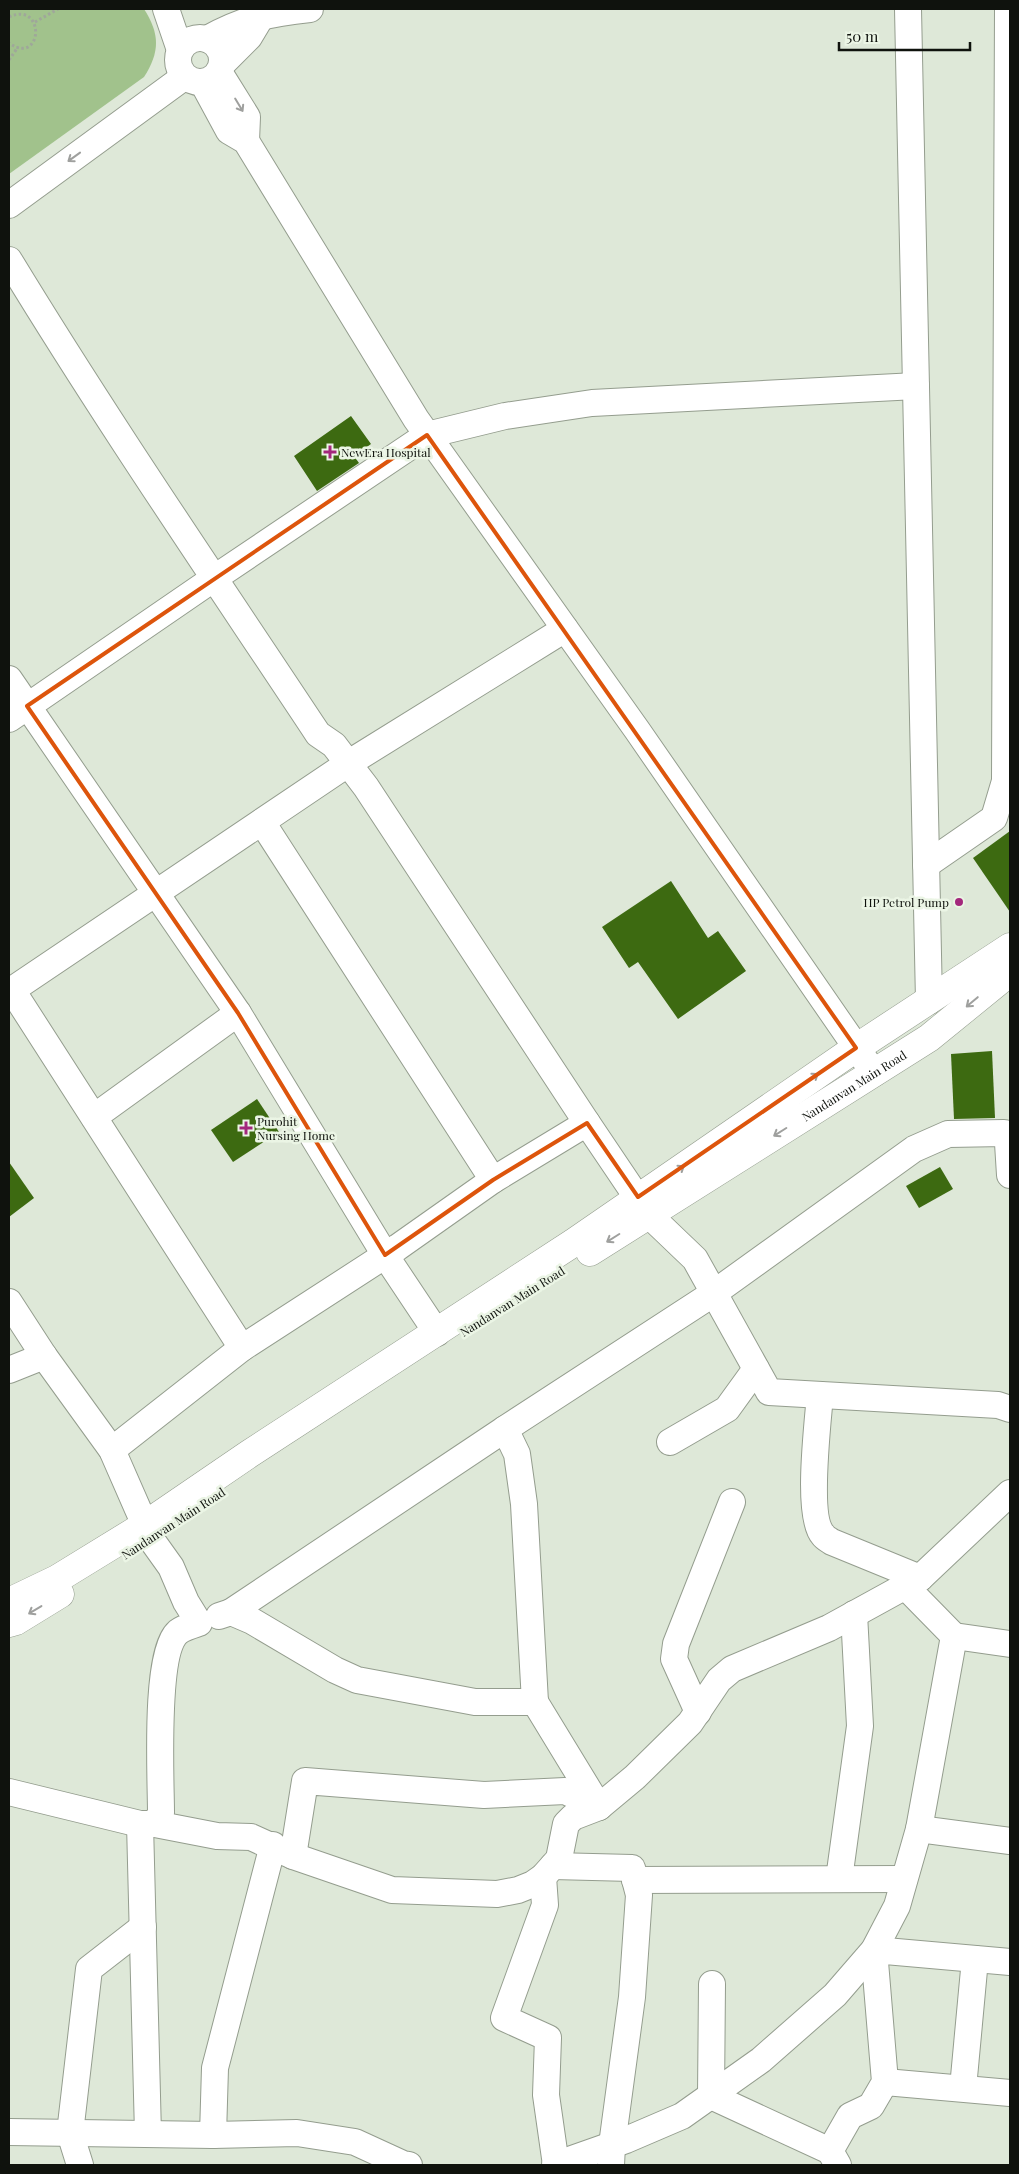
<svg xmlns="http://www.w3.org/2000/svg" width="1019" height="2174" font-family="'Playfair Display',serif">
  <rect width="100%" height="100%" fill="#dee8d8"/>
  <path fill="#a1c28c" d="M9,9H144C160,34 160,52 144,77L9,174Z"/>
  <g fill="#3d6a11">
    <polygon points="351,416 371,444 354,456 359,463 317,491 294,456"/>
    <polygon points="1010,831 1010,912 973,858"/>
    <polygon points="671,881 708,938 718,931 746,971 678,1019 638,962 629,968 602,927"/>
    <polygon points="992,1051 995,1118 954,1119 951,1054"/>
    <polygon points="257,1099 279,1132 233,1162 211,1130"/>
    <polygon points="9,1162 34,1198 9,1217"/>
    <polygon points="940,1167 953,1189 919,1208 906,1186"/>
  </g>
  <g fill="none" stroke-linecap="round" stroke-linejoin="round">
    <g stroke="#949d8e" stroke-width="28">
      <g id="minor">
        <polyline points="166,9 180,50"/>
        <polyline points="908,9 929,1001"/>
        <circle cx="200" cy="60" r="22"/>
        <path d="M207,39C243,19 270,13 310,9"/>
        <polyline points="222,64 249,37 261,17"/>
        <polyline points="219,72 247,117 246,141"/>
        <polyline points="203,83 229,131 246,141 416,419 637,730 874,1073"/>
        <polyline points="9,205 184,77"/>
        <path d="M9,260C107,421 214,577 318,734L334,745L366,787L587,1123L649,1215L695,1259L769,1392L998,1405L1010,1409"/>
        <polyline points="9,679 238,1013 385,1255 437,1333"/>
        <polyline points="9,719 213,579 427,435 505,416 592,403 916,386"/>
        <polyline points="262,822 493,1180"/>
        <polyline points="926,865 994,818 1005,781 1008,9"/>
        <polyline points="12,990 242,1348"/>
        <polyline points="9,992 349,763 565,629"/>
        <polyline points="94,1117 238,1013"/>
        <path d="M9,1302L44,1356L112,1450L151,1539L171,1567L186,1602L199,1623C193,1625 183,1628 178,1632C154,1653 161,1779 161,1813L155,1824H140L9,1792"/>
        <polyline points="9,1370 44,1356"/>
        <path d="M820,1395C818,1421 806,1517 823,1535C825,1538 829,1540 832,1542L920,1578"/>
        <polyline points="505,1429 714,1293 914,1149 948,1134 1004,1133 1008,1143 1010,1175"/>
        <polyline points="670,1442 727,1409 756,1369"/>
        <polyline points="112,1450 242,1348 398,1247 493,1180 587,1123"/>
        <polyline points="231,1612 505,1429 517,1454 524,1504 535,1702"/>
        <polyline points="219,1616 231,1612 252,1621 335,1670 357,1680 475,1702 535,1702 599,1807"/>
        <polyline points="954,1636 1010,1644"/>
        <polyline points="698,1712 674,1659 676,1644 732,1502"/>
        <polyline points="140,1824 148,2134"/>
        <polyline points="155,1824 217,1836 251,1837 293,1856 392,1890 497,1894 518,1890 533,1884 543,1877 559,1859 566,1824 573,1817 599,1807 635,1777 690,1723 719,1680 732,1669 829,1628 920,1578 1010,1493"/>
        <polyline points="919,1829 1010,1841"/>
        <polyline points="293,1856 305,1781 484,1795 565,1791 599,1807"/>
        <polyline points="553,1866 632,1868 639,1895 632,1997 612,2145 611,2165"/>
        <polyline points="543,1877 545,1905 504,2018 548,2038 546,2095 556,2165"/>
        <polyline points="839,1879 860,1726 854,1614"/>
        <polyline points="635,1880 904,1879"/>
        <polyline points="712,1984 711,2096 830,2151 838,2165"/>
        <polyline points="885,2082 1010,2093"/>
        <polyline points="963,2088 975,1959"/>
        <polyline points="9,2132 213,2135 297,2133 355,2142 403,2164 409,2165"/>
        <polyline points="213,2135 215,2068 273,1845"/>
        <polyline points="830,2151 850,2116 871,2106 885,2082 874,1950 1010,1962"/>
        <polyline points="80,2165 70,2133 89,1969 143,1927"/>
        <polyline points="555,2165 626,2140 682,2116 761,2060 835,1995 874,1950 897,1906 919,1829 954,1636 905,1586"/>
      </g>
    </g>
    <g stroke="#949d8e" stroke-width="29">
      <g id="major">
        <path id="s1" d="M590,1252L929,1038L1010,972"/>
        <polyline points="9,1602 57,1579 145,1525 249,1454 573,1243 856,1048 1010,947"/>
        <polyline points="9,1623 16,1621 60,1594"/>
      </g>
    </g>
    <g stroke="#9fa79a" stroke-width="3" stroke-dasharray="2.5 2.5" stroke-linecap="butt">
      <path d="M9,17C46,0 43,67 9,43"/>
      <polyline points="35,22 58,9"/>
      <polyline points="9,60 18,47"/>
    </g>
    <use href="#minor" stroke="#fff" stroke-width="26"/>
    <use href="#major" stroke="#fff" stroke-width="28"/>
  </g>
  <defs><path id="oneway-shaft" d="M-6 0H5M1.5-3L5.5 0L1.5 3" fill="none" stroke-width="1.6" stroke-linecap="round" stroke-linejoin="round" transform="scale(1.25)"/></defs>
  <g stroke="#9fa09e">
    <use href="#oneway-shaft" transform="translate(239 105) rotate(59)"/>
    <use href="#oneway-shaft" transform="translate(74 157) rotate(144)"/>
    <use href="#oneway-shaft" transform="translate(972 1002) rotate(140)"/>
    <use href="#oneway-shaft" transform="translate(812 1078) rotate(-35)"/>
    <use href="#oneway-shaft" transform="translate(780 1132) rotate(148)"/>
    <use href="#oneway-shaft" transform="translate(678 1170) rotate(-34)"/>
    <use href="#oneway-shaft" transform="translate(613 1238) rotate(148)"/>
    <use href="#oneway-shaft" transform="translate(35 1610) rotate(149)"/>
  </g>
  <path fill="none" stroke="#dd550c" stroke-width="4" stroke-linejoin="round" d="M427,435L856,1048L638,1197L587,1123L493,1180L385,1255L238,1013L27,706Z"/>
  <g fill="#a3277c" stroke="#ebf5e5" stroke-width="2">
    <path d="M327.5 444.5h5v5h5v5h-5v5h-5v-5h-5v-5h5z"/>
    <circle cx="959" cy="902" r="5"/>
    <path d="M243.5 1120.5h5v5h5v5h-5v5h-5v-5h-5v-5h5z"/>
  </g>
  <g text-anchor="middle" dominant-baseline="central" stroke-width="5" stroke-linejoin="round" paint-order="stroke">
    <g font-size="12" fill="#0f120d" stroke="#ebf5e5" text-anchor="start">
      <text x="341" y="452">NewEra Hospital</text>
      <text x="949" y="902" text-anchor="end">HP Petrol Pump</text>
      <text x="257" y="1121">Purohit<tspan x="257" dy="14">Nursing Home</tspan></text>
    </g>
    <g font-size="12" fill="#0f120d" stroke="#ebf5e5">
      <text stroke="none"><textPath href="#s1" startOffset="312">Nandanvan Main Road</textPath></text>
      <text transform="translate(512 1301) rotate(-32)">Nandanvan Main Road</text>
      <text transform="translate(173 1523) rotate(-33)">Nandanvan Main Road</text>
    </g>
  </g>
  <rect width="1019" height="2174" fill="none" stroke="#0f120d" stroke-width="20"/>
  <path d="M839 42v8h131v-8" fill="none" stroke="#0f120d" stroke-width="2.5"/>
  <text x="846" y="42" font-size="15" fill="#0f120d" stroke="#ebf5e5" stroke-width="4" paint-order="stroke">50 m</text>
</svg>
